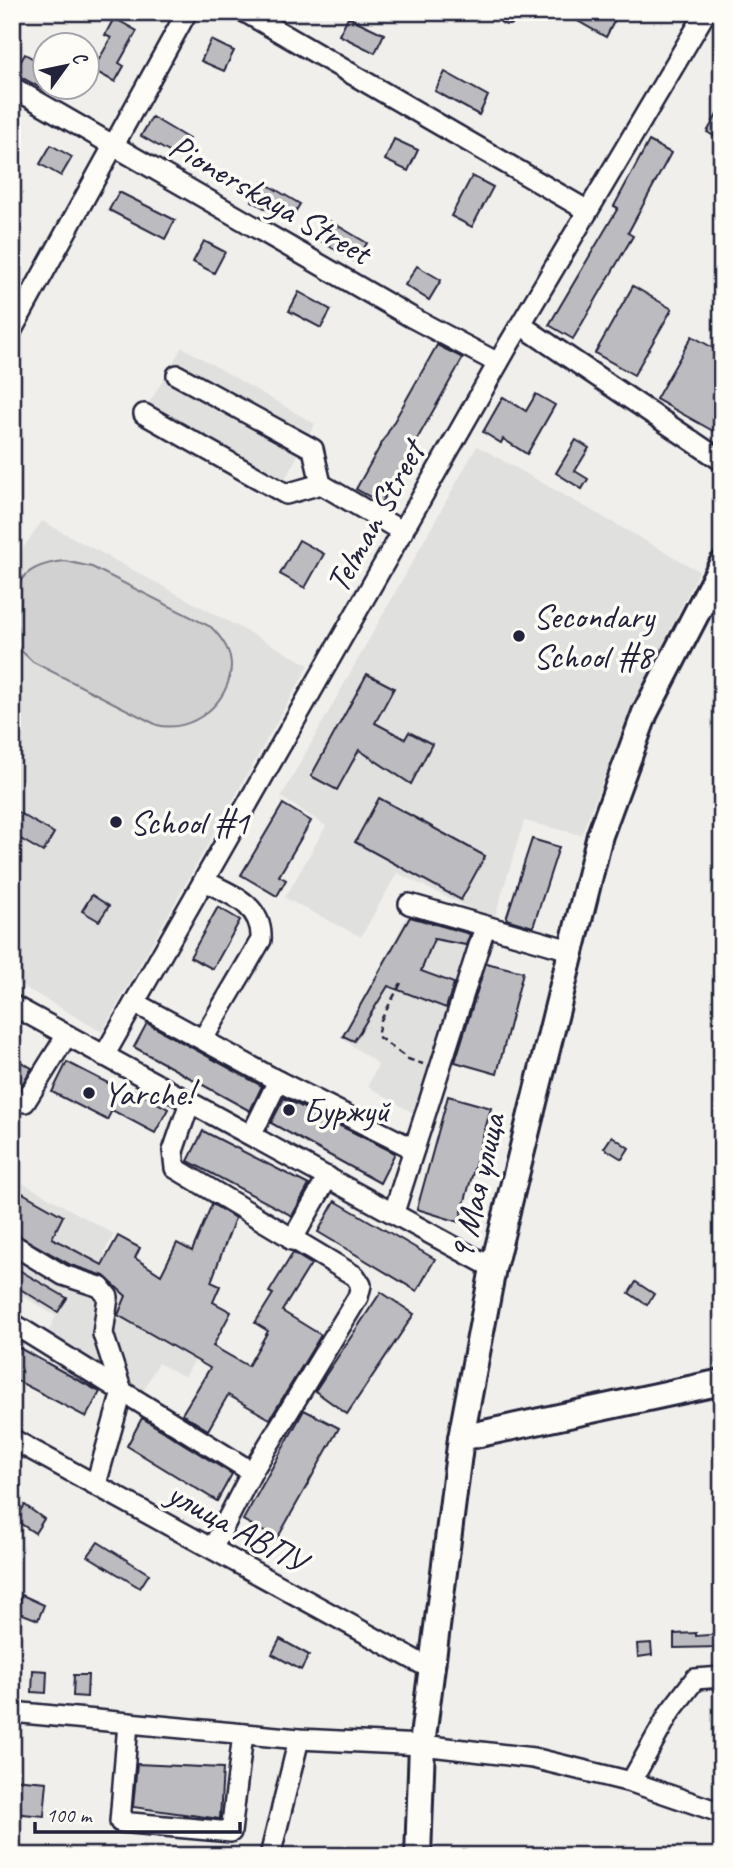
<svg xmlns="http://www.w3.org/2000/svg" width="734" height="1868" font-family="Caveat,sans-serif">
  <rect width="100%" height="100%" fill="#f0efec"/>
  <filter id="ink" filterUnits="userSpaceOnUse"><feTurbulence type="fractalNoise" baseFrequency=".0143" numOctaves="2"/><feDisplacementMap in="SourceGraphic" scale="14" xChannelSelector="R" yChannelSelector="G"/><feConvolveMatrix kernelMatrix="1 2 1 2 8 2 1 2 1" color-interpolation-filters="sRGB"/></filter>
  <g filter="url(#ink)">
    <g fill="#e0e0df">
      <polygon points="182,347 315,424 284,481 148,405"/>
      <polygon points="477,446 699,571 635,701 581,835 524,821 494,920 397,873 361,937 285,898 326,826 281,797"/>
      <polygon points="42,521 309,665 102,1032 12,980 12,564"/>
      <polygon points="410,909 479,930 421,1118 368,1086 378,1064 340,1037 388,955"/>
      <polygon points="12,1177 114,1234 104,1253 128,1269 204,1344 185,1377 158,1363 142,1394 47,1334 56,1316 12,1289"/>
    </g>
    <path fill="#d2d1d1" stroke="#7a7a86" stroke-width="2" d="M65,561L92,567L211,627C221,637 231,650 231,665C231,702 192,734 157,725L33,662L12,642C12,596 9,566 65,561Z"/>
    <g fill="#bcbcc0" stroke="#22223b" stroke-width="2">
      <polygon points="562,12 619,12 606,37"/>
      <polygon points="348,17 384,34 375,53 339,35"/>
      <polygon points="114,18 137,31 119,63 124,66 115,82 93,70 111,38 105,35"/>
      <polygon points="211,40 234,51 224,71 201,61"/>
      <polygon points="25,54 46,66 46,91 14,73"/>
      <polygon points="445,72 488,96 479,115 435,91"/>
      <polygon points="722,106 722,141 707,132"/>
      <polygon points="152,117 189,139 178,157 141,136"/>
      <polygon points="394,139 418,150 408,171 385,160"/>
      <polygon points="649,141 671,153 628,233 633,236 573,339 549,325 618,208 614,206"/>
      <polygon points="51,145 72,157 61,176 40,164"/>
      <polygon points="472,176 493,187 472,227 451,216"/>
      <polygon points="263,182 300,204 289,222 252,201"/>
      <polygon points="119,192 175,220 165,239 109,210"/>
      <polygon points="330,221 367,243 356,262 319,240"/>
      <polygon points="204,241 225,252 214,273 193,262"/>
      <polygon points="417,266 441,280 429,300 405,285"/>
      <polygon points="633,286 672,309 634,375 595,353"/>
      <polygon points="299,292 331,310 321,328 289,311"/>
      <polygon points="692,336 722,353 722,415 713,431 656,399"/>
      <polygon points="437,345 463,358 381,503 356,489"/>
      <polygon points="536,394 555,405 527,454 503,439 501,443 483,432 503,397 526,411"/>
      <polygon points="576,440 589,448 575,471 588,479 582,489 556,473"/>
      <polygon points="299,540 324,554 305,588 280,574"/>
      <polygon points="367,674 394,688 375,723 405,739 409,732 432,744 411,784 359,750 337,790 311,776"/>
      <polygon points="379,798 485,856 461,900 355,842"/>
      <polygon points="283,804 311,821 279,876 286,880 277,896 241,875"/>
      <polygon points="12,809 54,833 43,852 12,834"/>
      <polygon points="532,839 559,847 533,927 506,919"/>
      <polygon points="92,895 109,906 99,921 82,911"/>
      <polygon points="218,907 240,920 213,969 190,957"/>
      <polygon points="410,917 470,934 466,945 434,939 421,971 454,983 446,1008 388,986 354,1041 343,1036"/>
      <polygon points="486,963 523,972 497,1074 455,1062"/>
      <polygon points="147,1023 262,1086 250,1111 134,1047"/>
      <polygon points="12,1057 32,1068 19,1089 12,1088"/>
      <polygon points="67,1062 131,1095 134,1090 168,1109 155,1133 112,1110 107,1120 52,1092"/>
      <polygon points="448,1096 491,1108 459,1222 417,1209"/>
      <polygon points="284,1098 395,1153 380,1183 271,1123"/>
      <polygon points="203,1131 309,1185 292,1216 188,1161"/>
      <polygon points="612,1136 629,1148 622,1159 604,1148"/>
      <polygon points="12,1187 63,1216 52,1238 102,1265 118,1236 140,1248 135,1258 161,1275 177,1243 192,1251 212,1204 235,1218 211,1282 220,1286 213,1302 231,1312 213,1346 248,1366 268,1331 255,1323 273,1294 269,1292 293,1253 311,1264 282,1311 321,1335 270,1419 228,1395 208,1430 182,1414 210,1368 118,1315 126,1296 104,1276 71,1265 12,1232"/>
      <polygon points="335,1201 435,1259 417,1291 318,1232"/>
      <polygon points="12,1266 67,1298 58,1312 12,1284"/>
      <polygon points="636,1282 654,1294 647,1305 629,1293"/>
      <polygon points="381,1292 414,1314 347,1414 315,1391"/>
      <polygon points="12,1344 100,1392 86,1417 12,1378"/>
      <polygon points="304,1410 339,1428 277,1539 243,1520"/>
      <polygon points="142,1418 232,1474 217,1501 127,1446"/>
      <polygon points="25,1505 44,1519 35,1533 15,1520"/>
      <polygon points="98,1542 149,1574 140,1588 88,1556"/>
      <polygon points="22,1595 44,1605 38,1620 15,1611"/>
      <polygon points="696,1633 696,1636 722,1634 722,1647 674,1648 674,1634"/>
      <polygon points="280,1639 309,1655 301,1670 272,1654"/>
      <polygon points="651,1643 652,1655 638,1657 637,1644"/>
      <polygon points="33,1670 47,1671 46,1693 32,1692"/>
      <polygon points="74,1675 88,1675 87,1697 73,1696"/>
      <polygon points="137,1764 223,1768 220,1819 133,1807"/>
      <polygon points="12,1779 47,1782 44,1816 12,1813"/>
    </g>
    <g fill="none" stroke-linecap="round" stroke-linejoin="round">
      <g stroke="#22223b" stroke-width="24">
        <g id="minor">
          <polyline points="245,12 588,211"/>
          <polyline points="508,14 509,12"/>
          <polyline points="12,87 411,317 498,363"/>
          <polyline points="521,325 722,461"/>
          <polyline points="12,330 187,12"/>
          <polyline points="177,375 313,449 321,484"/>
          <polyline points="144,414 286,494 321,484 403,532"/>
          <polyline points="409,904 570,950"/>
          <polyline points="137,1004 278,1081 414,1149"/>
          <polyline points="12,1005 493,1268"/>
          <path d="M203,1039L261,940C263,906 233,895 206,882"/>
          <polyline points="104,1056 509,344 706,12"/>
          <polyline points="12,1100 25,1102 67,1035"/>
          <polyline points="190,1102 173,1151 175,1168 355,1276 361,1285 358,1297 252,1472 213,1547"/>
          <polyline points="252,1134 278,1081"/>
          <polyline points="394,1212 485,927"/>
          <polyline points="292,1240 328,1177"/>
          <polyline points="12,1244 63,1275 100,1287 108,1297 103,1334 122,1392 96,1484"/>
          <polyline points="12,1323 252,1472"/>
          <polyline points="12,1439 431,1669"/>
          <polyline points="12,1712 299,1739 422,1745 533,1758 631,1782 722,1813"/>
          <polyline points="128,1723 120,1822 231,1832 243,1734"/>
          <polyline points="631,1782 670,1712 695,1679 722,1677"/>
          <polyline points="270,1856 299,1739"/>
        </g>
      </g>
      <g stroke="#22223b" stroke-width="30">
        <g id="major">
          <polyline points="461,1438 722,1382"/>
          <polyline points="418,1856 422,1745 461,1438 493,1268 600,835 645,713 722,564"/>
        </g>
      </g>
      <polyline stroke="#22223b" stroke-width="2.5" stroke-dasharray="7 5" stroke-linecap="butt" points="401,983 381,1020 377,1036 408,1059 423,1064"/>
      <use href="#minor" stroke="#fdfcf7" stroke-width="19"/>
      <use href="#major" stroke="#fdfcf7" stroke-width="24"/>
    </g>
  </g>
  <g fill="#22223b" stroke="#fdfcf7" stroke-width="2.5">
    <circle cx="519" cy="636" r="7"/>
    <circle cx="116" cy="822" r="7"/>
    <circle cx="89" cy="1093" r="7"/>
    <circle cx="289" cy="1110" r="7"/>
  </g>
  <g text-anchor="middle" dominant-baseline="central" stroke-width="7" stroke-linejoin="round" paint-order="stroke">
    <g font-size="35" fill="#22223b" stroke="#fdfcf7">
      <text transform="translate(270 199) rotate(30)">Pionerskaya Street</text>
      <text transform="translate(375 517) rotate(-61)">Telman Street</text>
      <text transform="translate(477 1187) rotate(-77)">9 Мая улица</text>
      <text transform="translate(237 1527) rotate(29)">улица АВПУ</text>
    </g>
    <g font-size="35" fill="#22223b" stroke="#fdfcf7" text-anchor="start">
      <text x="533" y="616">Secondary<tspan x="533" dy="40">School #8</tspan></text>
      <text x="130" y="822">School #1</text>
      <text x="103" y="1093">Yarche!</text>
      <text x="303" y="1110">Буржуй</text>
    </g>
  </g>
  <rect width="734" height="1868" fill="none" stroke="#fdfcf7" stroke-width="42"/>
  <rect x="21" y="21" width="692" height="1826" fill="none" stroke="#22223b" stroke-width="2.5" filter="url(#ink)"/>
  <g transform="translate(66 66) rotate(57)"><circle r="33" fill="#fdfcf7" stroke="#a5a5ac" stroke-width="2"/>
  <path d="M0-5L12 26L0 18L-12 26Z" fill="#22223b"/>
  <text y="-10" font-size="19" font-weight="bold" text-anchor="middle" fill="#22223b">С</text>
  </g>
  <path d="M35 1822v10h205v-10" fill="none" stroke="#22223b" stroke-width="3.5"/>
  <text x="46" y="1822" font-size="21" fill="#22223b" stroke="#fdfcf7" stroke-width="5" paint-order="stroke">100 m</text>
</svg>
